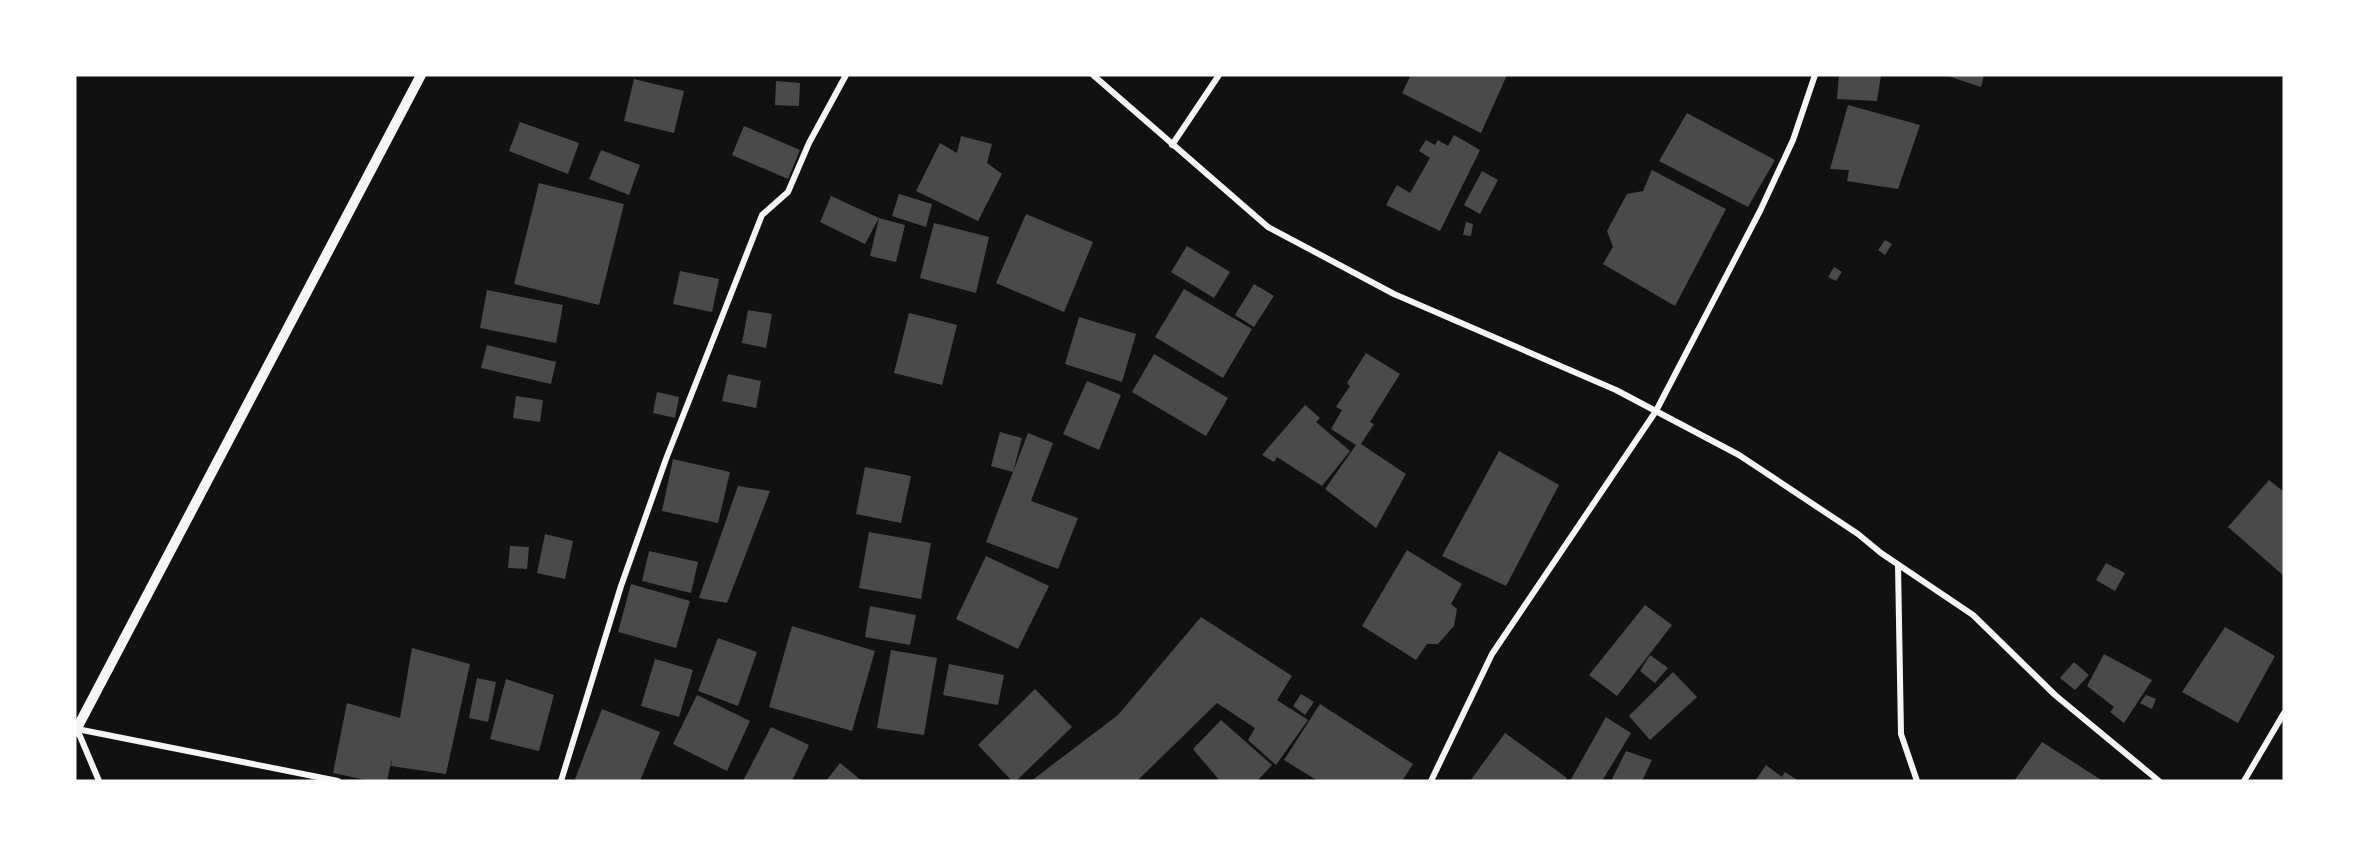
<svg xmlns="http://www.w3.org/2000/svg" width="2359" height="856" font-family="'Playfair Display',serif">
  <rect width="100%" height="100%" fill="#111"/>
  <g fill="#4a4a4a">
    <polygon points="1411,75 1507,75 1481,133 1402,93"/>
    <polygon points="1839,75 1881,75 1877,101 1837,99"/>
    <polygon points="1945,75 1984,75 1981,87"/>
    <polygon points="634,79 684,91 674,133 624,121"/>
    <polygon points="776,81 800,83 799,106 775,105"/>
    <polygon points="1848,105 1920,125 1898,189 1847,181 1849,170 1830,169"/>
    <polygon points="1687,113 1775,160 1748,207 1659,161"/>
    <polygon points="520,122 579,143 568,174 509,151"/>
    <polygon points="744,126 800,150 788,179 732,155"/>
    <polygon points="1454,135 1480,150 1440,231 1386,205 1397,185 1410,193 1430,158 1419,151 1426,140 1435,145 1438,140 1448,146"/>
    <polygon points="961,136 992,144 987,163 1002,174 978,221 916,191 940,143 957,153"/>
    <polygon points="601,150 640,165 629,195 589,179"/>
    <polygon points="1652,170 1726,209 1675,306 1603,264 1613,247 1607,231 1627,194 1643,191"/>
    <polygon points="1482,171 1498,180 1480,214 1464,205"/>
    <polygon points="539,183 624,204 599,305 514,284"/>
    <polygon points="899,194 932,204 926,227 892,216"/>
    <polygon points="831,196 879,218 865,244 820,222"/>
    <polygon points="1026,214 1093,242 1064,312 996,283"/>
    <polygon points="879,218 905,225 896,262 870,256"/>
    <polygon points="1466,222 1473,224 1471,236 1463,235"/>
    <polygon points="934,223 989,237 976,293 920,278"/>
    <polygon points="1885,240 1892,244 1885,255 1878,250"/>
    <polygon points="1187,246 1230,272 1214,298 1171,272"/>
    <polygon points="1834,267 1842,272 1836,281 1828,277"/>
    <polygon points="680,271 719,279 712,312 673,304"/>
    <polygon points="1254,284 1274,296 1254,327 1235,315"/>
    <polygon points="1184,289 1252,329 1223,378 1155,337"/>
    <polygon points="487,290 563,305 556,343 480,328"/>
    <polygon points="748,310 772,314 766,348 742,343"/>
    <polygon points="909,313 957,325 942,385 894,373"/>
    <polygon points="1079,317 1136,334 1122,382 1065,364"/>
    <polygon points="487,345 556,362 551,384 481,368"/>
    <polygon points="1366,353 1400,374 1370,422 1374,424 1361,444 1406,474 1376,528 1325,489 1356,445 1331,429 1342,410 1336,407 1350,386 1347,383"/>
    <polygon points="1154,354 1228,398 1206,436 1132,392"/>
    <polygon points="728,374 761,381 756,408 722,401"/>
    <polygon points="1087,381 1121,395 1099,450 1063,434"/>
    <polygon points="657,392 679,397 675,418 653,413"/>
    <polygon points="516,396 543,400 540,422 513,418"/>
    <polygon points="1305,405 1320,418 1316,422 1350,451 1322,486 1277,457 1274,462 1262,455"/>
    <polygon points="1000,432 1022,438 1013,472 991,466"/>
    <polygon points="1028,433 1053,443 1031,501 1078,518 1058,569 986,542"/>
    <polygon points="1499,451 1559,485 1506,586 1442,556"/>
    <polygon points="673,459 730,472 718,523 662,511"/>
    <polygon points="865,467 911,476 901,523 856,514"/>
    <polygon points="2269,480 2284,492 2284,576 2228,527"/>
    <polygon points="738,486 770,491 727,603 699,598"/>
    <polygon points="869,532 931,543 921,599 859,588"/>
    <polygon points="545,534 573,541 565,579 537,573"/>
    <polygon points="510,546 529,547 527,569 508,568"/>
    <polygon points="1407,550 1462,584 1451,604 1457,609 1454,626 1438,644 1427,644 1416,660 1362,626"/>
    <polygon points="649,551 698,562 691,593 642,581"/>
    <polygon points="986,556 1049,586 1018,649 956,619"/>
    <polygon points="2106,563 2125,573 2115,591 2096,580"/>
    <polygon points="631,584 690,601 676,648 618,632"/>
    <polygon points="1645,605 1672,625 1617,696 1589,675"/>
    <polygon points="870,606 916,615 910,645 865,637"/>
    <polygon points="1201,617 1292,676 1277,700 1308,720 1276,765 1248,740 1255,728 1217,703 1137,781 1031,781 1118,715"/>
    <polygon points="792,626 875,651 852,731 769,707"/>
    <polygon points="2225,627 2275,656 2238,723 2182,692"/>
    <polygon points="718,638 757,652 738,706 698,691"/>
    <polygon points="412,648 470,664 446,774 391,766 392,758 387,781 371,781 333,773 347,703 400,718"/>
    <polygon points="891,650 937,658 924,735 877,728"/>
    <polygon points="2104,654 2152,680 2124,723 2110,712 2114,707 2087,686"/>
    <polygon points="1650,655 1668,668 1655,683 1640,671"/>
    <polygon points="655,659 693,670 679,717 641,706"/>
    <polygon points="2074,662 2089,675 2075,690 2060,678"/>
    <polygon points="949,664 1004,675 998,705 943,695"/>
    <polygon points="1673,672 1697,697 1650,740 1629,716"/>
    <polygon points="477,678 496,682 488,722 469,718"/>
    <polygon points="506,679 554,695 539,751 490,739"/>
    <polygon points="1035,689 1072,727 1016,781 1012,781 978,745"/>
    <polygon points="1301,694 1314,702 1305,715 1293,706"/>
    <polygon points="697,695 750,721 727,771 673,744"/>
    <polygon points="2146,695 2156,699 2152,709 2140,703"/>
    <polygon points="1320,704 1413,764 1402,781 1318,781 1284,760"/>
    <polygon points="602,709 660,732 640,781 581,781 575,779"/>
    <polygon points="1606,717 1631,733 1602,781 1570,781"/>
    <polygon points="1221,720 1272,765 1257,781 1220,781 1193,749"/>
    <polygon points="771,727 809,745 792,781 743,781"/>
    <polygon points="1505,733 1567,778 1565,781 1470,781"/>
    <polygon points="2042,742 2103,781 2014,781"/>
    <polygon points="1626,751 1652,760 1642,781 1611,781"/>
    <polygon points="840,763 862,781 826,781"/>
    <polygon points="1766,765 1782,777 1785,772 1799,781 1755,781"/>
  </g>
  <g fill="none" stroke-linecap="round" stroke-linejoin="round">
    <g stroke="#f5f5f5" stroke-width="6">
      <polyline points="1093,75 1268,227 1394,294 1616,390 1739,455 1858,534 1881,553 1973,615 2055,695 2159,781"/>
      <polyline points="1172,145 1219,75"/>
      <polyline points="1898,565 1901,734 1917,781"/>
      <polyline points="77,729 338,781"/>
      <polyline points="77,729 99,781"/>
      <polyline points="561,781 621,586 666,459 762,215 788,192 809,143 846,75"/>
      <polyline points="1431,781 1492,654 1656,411 1760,211 1793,140 1815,75"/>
      <polyline points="2244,781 2284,713"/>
    </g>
    <polyline stroke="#f5f5f5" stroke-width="10" points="75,732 421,75"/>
  </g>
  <rect width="2359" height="856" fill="none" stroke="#ffffff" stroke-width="153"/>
</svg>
